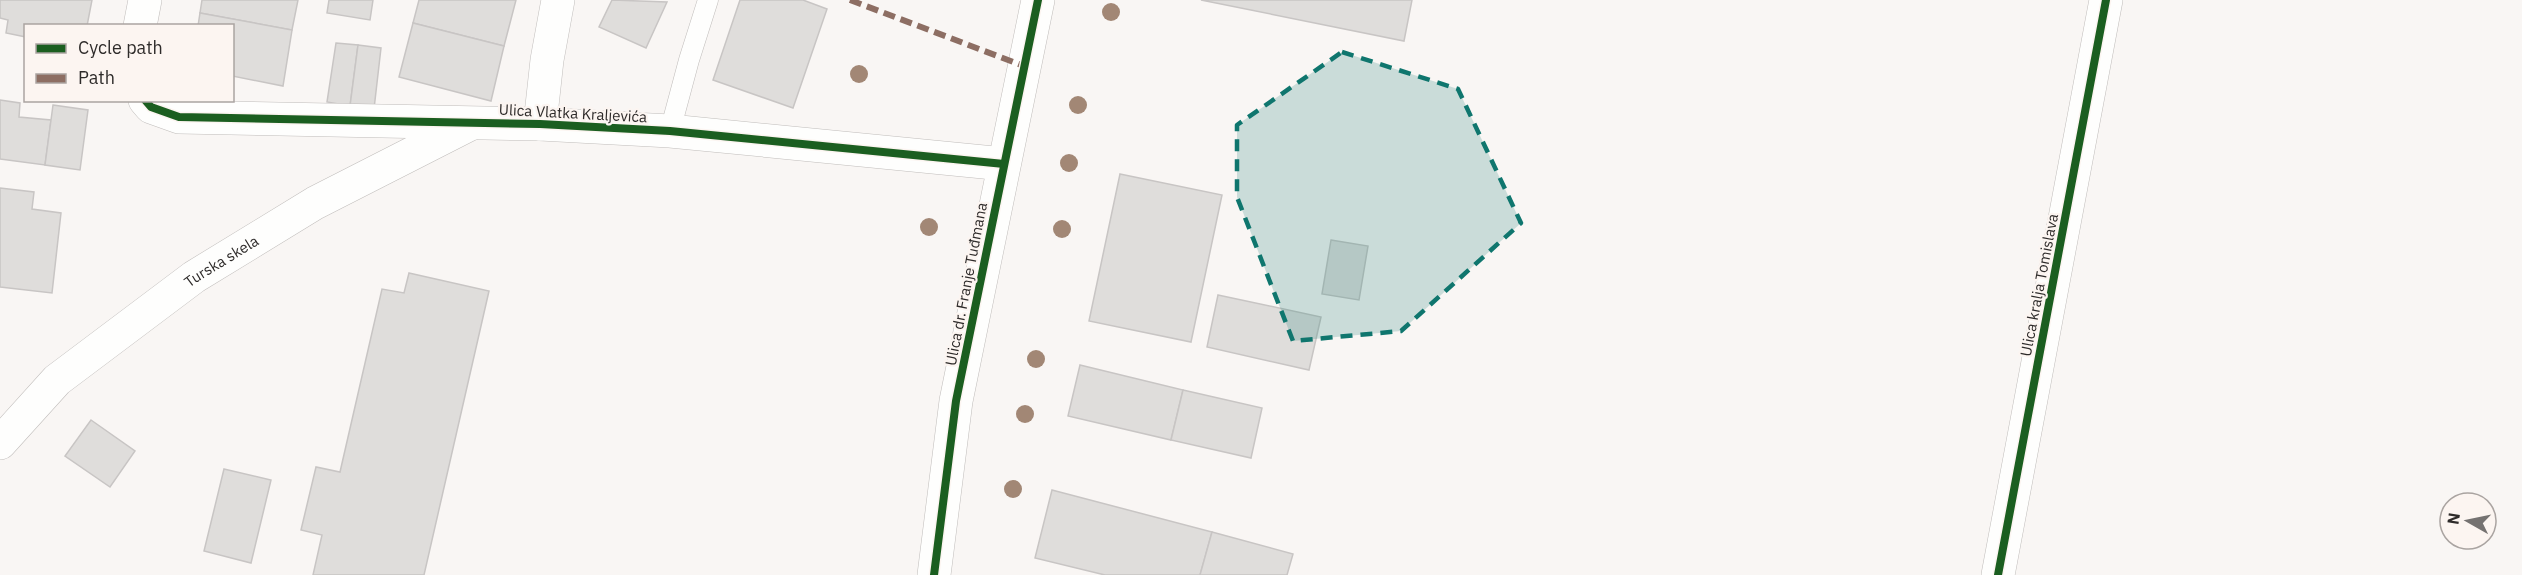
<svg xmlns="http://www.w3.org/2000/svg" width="2522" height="575" font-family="'IBM Plex Sans',sans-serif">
  <rect width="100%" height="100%" fill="#f9f6f4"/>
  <g fill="#dfdddb" stroke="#c8c5c4" stroke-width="1.5">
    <polygon points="0,0 92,0 87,26 26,26 26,37 6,33 8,20 0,18"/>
    <polygon points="202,0 298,0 292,30 200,13"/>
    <polygon points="329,0 373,0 370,20 327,13"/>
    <polygon points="419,0 516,0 504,46 413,23"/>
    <polygon points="612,0 667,2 646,48 599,27"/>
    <polygon points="740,0 803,0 827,9 793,108 713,80"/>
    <polygon points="1201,0 1412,0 1404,41"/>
    <polygon points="200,13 292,30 283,86 232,76 232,26 198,26"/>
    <polygon points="413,23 504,46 491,101 399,77"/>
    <polygon points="336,43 358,45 350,106 327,102"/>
    <polygon points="358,45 381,48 374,109 350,106"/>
    <polygon points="0,100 20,103 19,117 51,120 45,165 0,159"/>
    <polygon points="53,105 88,110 80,170 45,165"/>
    <polygon points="1120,174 1222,195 1191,342 1089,321"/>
    <polygon points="0,188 34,192 32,209 61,213 52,293 0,287"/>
    <polygon points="1331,240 1368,246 1359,300 1322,294"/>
    <polygon points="409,273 489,291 424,575 313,575 322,535 301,530 316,467 340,472 382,289 404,293"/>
    <polygon points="1218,295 1321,317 1309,370 1207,347"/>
    <polygon points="1080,365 1183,390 1171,440 1068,416"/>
    <polygon points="1183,390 1262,408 1251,458 1171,440"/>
    <polygon points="91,420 135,451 110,487 65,456"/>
    <polygon points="224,469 271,480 251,563 204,551"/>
    <polygon points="1052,490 1212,532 1200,575 1105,575 1035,558"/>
    <polygon points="1212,532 1293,554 1287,575 1200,575"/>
  </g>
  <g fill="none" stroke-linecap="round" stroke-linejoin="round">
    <g stroke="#c0bdbb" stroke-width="21">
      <polyline id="lane" points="670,131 689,60 708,0"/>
    </g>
    <g stroke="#c0bdbb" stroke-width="34">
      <g id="street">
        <polyline points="140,26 145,0"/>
        <polyline points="145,100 151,107 179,117 540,124 670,131 1004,164"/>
        <polyline points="540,124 547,60 558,0"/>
        <path id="s1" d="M0,443L57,380L194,277L315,203L470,124"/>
        <polyline points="1998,575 2106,0"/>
      </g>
    </g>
    <g stroke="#c0bdbb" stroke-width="34">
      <polyline id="secondary" points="934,575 956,401 1038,0"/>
    </g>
    <use href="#lane" stroke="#fefefd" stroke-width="20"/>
    <use href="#street" stroke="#fefefd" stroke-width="33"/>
    <use href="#secondary" stroke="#fefefd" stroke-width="33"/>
    <polyline stroke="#8d6e63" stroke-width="6" stroke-dasharray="12 6" stroke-linecap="butt" points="850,0 1024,66"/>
    <g stroke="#fcf5f1" stroke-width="11">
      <g id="cycleway">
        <polyline points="145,100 151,107 179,117 540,124 670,131 1004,164"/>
        <polyline points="934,575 956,401 1038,0"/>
        <polyline points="1998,575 2106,0"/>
      </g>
    </g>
    <use href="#cycleway" stroke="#1b5e20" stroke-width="8"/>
  </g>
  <g fill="#a28775">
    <circle cx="1111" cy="12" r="9"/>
    <circle cx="859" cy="74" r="9"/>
    <circle cx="1078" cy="105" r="9"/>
    <circle cx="1069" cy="163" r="9"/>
    <circle cx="929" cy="227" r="9"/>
    <circle cx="1062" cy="229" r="9"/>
    <circle cx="1036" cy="359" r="9"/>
    <circle cx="1025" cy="414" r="9"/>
    <circle cx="1013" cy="489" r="9"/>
  </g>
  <path fill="#0f766e" fill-opacity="0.2" stroke="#0f766e" stroke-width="4.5" stroke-dasharray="12 8" stroke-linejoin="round" d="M1342,52L1458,89L1521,223L1401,331L1293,341L1237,197V125Z"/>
  <g text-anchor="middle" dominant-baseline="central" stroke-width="4.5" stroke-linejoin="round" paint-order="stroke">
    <g font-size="15" fill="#2e2b2a" stroke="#fcf5f1">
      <text transform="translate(573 113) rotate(3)">Ulica Vlatka Kraljevića</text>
      <text stroke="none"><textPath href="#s1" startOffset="288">Turska skela</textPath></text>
      <text transform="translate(966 284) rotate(-79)">Ulica dr. Franje Tuđmana</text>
      <text transform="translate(2039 285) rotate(-79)">Ulica kralja Tomislava</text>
    </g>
  </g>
  <rect x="24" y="24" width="210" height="78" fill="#fcf5f1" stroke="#aaa4a1" stroke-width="1.5"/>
  <rect x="36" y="44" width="30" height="9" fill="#1b5e20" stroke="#aaa4a1" stroke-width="1.5"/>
  <text x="78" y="54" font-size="18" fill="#2e2b2a">Cycle path</text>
  <rect x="36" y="74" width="30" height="9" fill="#8d6e63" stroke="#aaa4a1" stroke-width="1.5"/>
  <text x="78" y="84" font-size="18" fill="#2e2b2a">Path</text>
  <g transform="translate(2468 521) rotate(279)"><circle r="28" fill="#fcf5f1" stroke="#aaa4a1" stroke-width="1.5"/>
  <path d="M0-4.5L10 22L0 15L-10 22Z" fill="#757271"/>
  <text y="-9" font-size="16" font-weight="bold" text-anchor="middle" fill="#2e2b2a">N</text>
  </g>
</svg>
